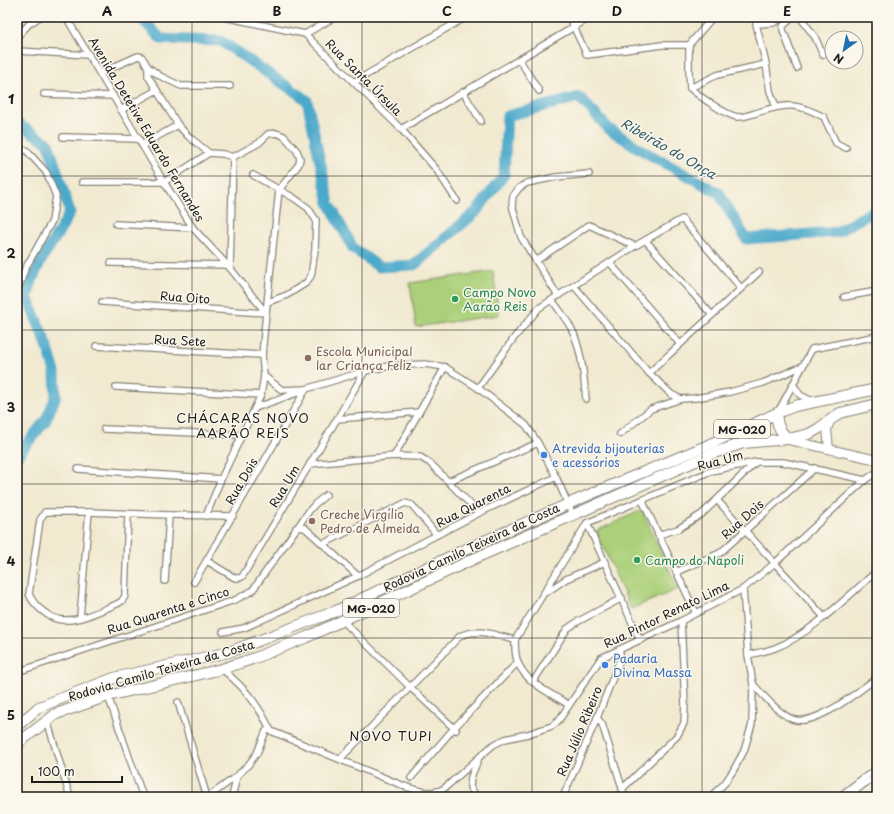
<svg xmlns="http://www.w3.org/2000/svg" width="894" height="814" font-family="'Playpen Sans',sans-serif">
  <rect width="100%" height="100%" fill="#fbf7ec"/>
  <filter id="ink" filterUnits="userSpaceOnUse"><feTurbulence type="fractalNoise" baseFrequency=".025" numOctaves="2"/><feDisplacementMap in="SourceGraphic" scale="8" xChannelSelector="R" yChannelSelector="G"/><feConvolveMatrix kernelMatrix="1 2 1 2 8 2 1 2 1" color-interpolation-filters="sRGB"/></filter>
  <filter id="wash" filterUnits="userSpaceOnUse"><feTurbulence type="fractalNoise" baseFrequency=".012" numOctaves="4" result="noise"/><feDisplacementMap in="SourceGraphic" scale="16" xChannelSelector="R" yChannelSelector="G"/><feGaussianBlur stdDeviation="0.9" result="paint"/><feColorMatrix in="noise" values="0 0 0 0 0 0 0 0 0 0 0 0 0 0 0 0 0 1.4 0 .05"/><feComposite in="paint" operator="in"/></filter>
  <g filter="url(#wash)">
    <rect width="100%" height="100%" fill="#f1e9d0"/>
    <g fill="#acd079" stroke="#64764a">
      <polygon points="493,271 499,315 416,327 410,283"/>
      <polygon points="642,510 678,589 631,609 596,531"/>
    </g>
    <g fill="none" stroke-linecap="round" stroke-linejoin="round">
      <g stroke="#4ca9ca" stroke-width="11">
        <polyline points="140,17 161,39 221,41 307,100 329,203 353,248 379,267 414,265 476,212 504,175 507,116 579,97 609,129 645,152 719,193 746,239 837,232 877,209"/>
        <path d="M17,123L48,143L70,212C63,228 52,242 43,257C36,270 31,283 27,297L47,345L55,372L56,396L46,420L17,456"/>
      </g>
    </g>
  </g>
  <g filter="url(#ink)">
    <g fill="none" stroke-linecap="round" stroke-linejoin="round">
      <g stroke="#868276" stroke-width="8">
        <g id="street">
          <polyline points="66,17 164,182 193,228 230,268 266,313"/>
          <polyline points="224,17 305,34 401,129 436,169 457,201"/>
          <polyline points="569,17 587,55 662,45 689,45"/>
          <polyline points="793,17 783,26 783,30 797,68"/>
          <polyline points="800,17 815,37 823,55"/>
          <polyline points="574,27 577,17"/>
          <polyline points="305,34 335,17"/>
          <polyline points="17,37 29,24 40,17"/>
          <path d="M689,45V72L690,88C699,96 727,116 738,117C745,117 752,114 759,112C788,103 797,103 824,117L836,143L846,148"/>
          <polyline points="689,45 713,17"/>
          <polyline points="17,51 89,55"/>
          <polyline points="519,59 539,91"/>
          <polyline points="148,67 148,76 178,125 188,136 209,153 223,154 233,157"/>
          <polyline points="100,73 138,56 142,57 148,67 160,76 181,86 230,86"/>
          <polyline points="354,82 466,17"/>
          <polyline points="690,88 717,75 766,64"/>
          <polyline points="463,92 481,121"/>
          <polyline points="44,94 113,96"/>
          <polyline points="776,107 770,91 766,64 756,24 773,23 780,19 780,17"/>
          <polyline points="121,110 157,90"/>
          <polyline points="401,129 591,17"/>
          <polyline points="63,137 139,139"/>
          <polyline points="142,145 178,125"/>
          <polyline points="253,175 294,198 308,208 316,220 315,250 311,276 306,283 287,295 268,302"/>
          <polyline points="82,182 164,182 209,153"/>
          <polyline points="116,224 193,228"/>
          <polyline points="646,241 712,315"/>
          <polyline points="536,261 589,225 635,246"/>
          <polyline points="111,263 228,265"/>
          <polyline points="610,263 680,344"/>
          <polyline points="230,268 233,157"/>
          <polyline points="574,286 649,373 671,394 681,399 695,398 730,392 763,383 803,366"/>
          <polyline points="17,292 25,269 52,221 56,196 46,172 26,150"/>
          <polyline points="558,296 521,237 512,205 513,196 519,188 527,183 556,177 589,174"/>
          <polyline points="844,297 877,291"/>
          <path d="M552,300C560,311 569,322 574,334C582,355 584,377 586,399"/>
          <polyline points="102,302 266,313"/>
          <polyline points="96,346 262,355"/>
          <polyline points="649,373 759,272"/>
          <polyline points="264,376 282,390 306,389 365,371 389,366 425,364 445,367 478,388 526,425 538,443 556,477 573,515"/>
          <polyline points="793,384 800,395 814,402"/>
          <polyline points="116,387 261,395"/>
          <polyline points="478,388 514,338 539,308 635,246 682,219 741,288"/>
          <polyline points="255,408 302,391"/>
          <polyline points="778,412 812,349 877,336"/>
          <polyline points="337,419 419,412"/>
          <polyline points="104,429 242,435"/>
          <polyline points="620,434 651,409 681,399"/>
          <polyline points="394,456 445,367"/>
          <polyline points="310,464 394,456 420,457 430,463 479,513"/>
          <polyline points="78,469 221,479"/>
          <polyline points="449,481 538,443"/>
          <polyline points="642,500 696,613"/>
          <polyline points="717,500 824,617"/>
          <path d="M128,514L125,596L122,601L117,604C102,610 80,621 64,620C50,620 34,606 29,594L40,520L45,512H89L169,515L233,516"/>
          <polyline points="206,516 221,479 261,395 264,376 262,355 266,313 279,190 299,164 300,158 297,151 291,144 284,136 276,133 268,134 259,143 233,157"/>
          <polyline points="587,523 711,471 756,462 783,462 865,480"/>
          <polyline points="587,523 640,640"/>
          <polyline points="296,528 300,527 305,528 358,576"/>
          <polyline points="658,535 678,529 702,514 756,462"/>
          <polyline points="323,544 405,503 412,505 437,535"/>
          <polyline points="207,561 235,578 239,578 242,577 337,419 365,371"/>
          <polyline points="676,572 720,553 815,468"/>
          <polyline points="165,581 169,515"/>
          <polyline points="194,582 306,389"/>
          <polyline points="547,592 566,579 605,562"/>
          <polyline points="80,617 89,512"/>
          <polyline points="343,621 410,687 456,730"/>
          <polyline points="223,632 244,628 358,576 479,513 556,477"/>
          <polyline points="515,640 587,523"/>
          <path d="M515,640C515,649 515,658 519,665C528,684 552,694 569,705"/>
          <path d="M748,655C757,653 767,651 775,648C810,635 849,595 877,571"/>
          <polyline points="17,672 235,600 252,591 309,511 315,504 326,495"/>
          <polyline points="533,682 567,629 577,622 622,598"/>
          <path d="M753,684C763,695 778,713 792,719C815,728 858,691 877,678"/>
          <polyline points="108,696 143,797"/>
          <polyline points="178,702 207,797"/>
          <polyline points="597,718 602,724 625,797"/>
          <polyline points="47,720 70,797"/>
          <path d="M271,731L404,786C417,790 435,797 447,786L493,745L505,739L528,734L552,726L559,720L601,658L681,621L743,589L775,563L865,480L877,472"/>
          <path d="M340,759L460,636C478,627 497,636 515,640"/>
          <polyline points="478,760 471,777 470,787 476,796 481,797"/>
          <polyline points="411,778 454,728 518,662"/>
          <polyline points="622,789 677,736 684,723 685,705 681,621"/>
          <path d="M208,797L237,776L249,764L257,753L266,731L268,730L271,731C258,704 245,688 222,669"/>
          <polyline points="232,797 237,776"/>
          <polyline points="563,797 597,718 621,657 619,650"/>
          <polyline points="710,797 724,784 733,771 744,751 752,724 753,684 748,655 743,589"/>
          <polyline points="839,797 862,779 877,769"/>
          <polyline points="847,797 867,782 877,777"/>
        </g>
      </g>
      <g stroke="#868276" stroke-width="10">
        <g id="secondary">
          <polyline points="789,440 877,460"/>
          <polyline points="829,449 827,429 831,419"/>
        </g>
      </g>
      <g stroke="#868276" stroke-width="12">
        <g id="highway">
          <path d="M777,413C776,425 780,431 788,439"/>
          <polyline points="17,726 39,707 114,678 229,652 336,611 466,549 591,494 706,446 777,413 795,406 877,389"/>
          <polyline points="17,744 56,714 108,696 222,669 255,658 307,637 480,556 714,453 743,443 788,439 809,434 818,429 840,413 877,404"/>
        </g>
      </g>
      <use href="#street" stroke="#fff" stroke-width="5.5"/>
      <use href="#secondary" stroke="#fff" stroke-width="8"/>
      <use href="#highway" stroke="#fff" stroke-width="10"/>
    </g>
  </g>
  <path fill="none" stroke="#1c1c1c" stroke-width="1" stroke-opacity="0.55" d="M192,17V797M362,17V797M532,17V797M702,17V797M17,176H877M17,330H877M17,484H877M17,638H877"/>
  <g fill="#2e9e5b" stroke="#fbf7ec" stroke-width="1.5">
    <circle cx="455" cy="299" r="4"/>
    <circle cx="637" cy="560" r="4"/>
  </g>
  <g fill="#8d6e63" stroke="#fbf7ec" stroke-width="1.5">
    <circle cx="308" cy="358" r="4"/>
    <circle cx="312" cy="521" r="4"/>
  </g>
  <g fill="#3f7fe0" stroke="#fbf7ec" stroke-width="1.5">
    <circle cx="544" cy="455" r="4"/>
    <circle cx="605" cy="665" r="4"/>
  </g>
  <g text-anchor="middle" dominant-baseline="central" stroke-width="3" stroke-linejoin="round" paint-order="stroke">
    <g fill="#fbf7ec" stroke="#5f5e5a" stroke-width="1">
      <rect x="714" y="420" width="56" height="18" rx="3"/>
      <rect x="343" y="599" width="56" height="18" rx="3"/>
    </g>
    <g font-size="11" font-weight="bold" fill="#1c1c1c">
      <text x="742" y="429">MG-020</text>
      <text x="371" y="608">MG-020</text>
    </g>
    <g font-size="12" fill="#1c1c1c" stroke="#fbf7ec">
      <text transform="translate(364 77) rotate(45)">Rua Santa Úrsula</text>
      <text transform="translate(147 129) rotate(59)">Avenida Detetive Eduardo Fernandes</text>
      <text transform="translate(185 297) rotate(4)">Rua Oito</text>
      <text transform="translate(180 340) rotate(3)">Rua Sete</text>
      <text transform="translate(720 460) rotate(-15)">Rua Um</text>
      <text transform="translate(241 481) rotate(-60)">Rua Dois</text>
      <text transform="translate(284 486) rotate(-59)">Rua Um</text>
      <text transform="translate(473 505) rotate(-27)">Rua Quarenta</text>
      <text transform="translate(742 519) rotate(-42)">Rua Dois</text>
      <text transform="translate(471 547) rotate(-25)">Rodovia Camilo Teixeira da Costa</text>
      <text transform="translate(168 610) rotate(-18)">Rua Quarenta e Cinco</text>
      <text transform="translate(666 614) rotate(-26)">Rua Pintor Renato Lima</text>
      <text transform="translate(161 670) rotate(-16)">Rodovia Camilo Teixeira da Costa</text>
      <text transform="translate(579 731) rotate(-67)">Rua Júlio Ribeiro</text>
    </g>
    <g font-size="12" fill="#27864d" stroke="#fbf7ec" text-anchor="start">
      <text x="463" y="292">Campo Novo<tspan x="463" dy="14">Aarão Reis</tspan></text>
      <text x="645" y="560">Campo do Napoli</text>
    </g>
    <g font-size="12" fill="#785e54" stroke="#fbf7ec" text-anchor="start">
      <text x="316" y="351">Escola Municipal<tspan x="316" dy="14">lar Criança Feliz</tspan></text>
      <text x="320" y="514">Creche Virgílio<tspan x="320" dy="14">Pedro de Almeida</tspan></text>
    </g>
    <g font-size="12" fill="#366cbe" stroke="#fbf7ec" text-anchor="start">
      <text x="552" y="448">Atrevida bijouterias<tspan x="552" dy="14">e acessórios</tspan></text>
      <text x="613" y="658">Padaria<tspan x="613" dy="14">Divina Massa</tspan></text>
    </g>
    <g font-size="13" font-style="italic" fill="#325b6a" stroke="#fbf7ec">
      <text transform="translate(669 148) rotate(30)">Ribeirão do Onça</text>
    </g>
    <g font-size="13" letter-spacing="1" fill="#1c1c1c" stroke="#fbf7ec">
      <text x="243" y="417">CHÁCARAS NOVO<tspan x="243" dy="15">AARÃO REIS</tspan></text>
      <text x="391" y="735">NOVO TUPI</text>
    </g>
  </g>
  <rect width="894" height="814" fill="none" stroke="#fbf7ec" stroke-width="44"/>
  <g transform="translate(844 50) rotate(213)"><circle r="19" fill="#fbf7ec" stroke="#a29f99"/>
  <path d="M0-3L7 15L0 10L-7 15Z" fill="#1f6fb2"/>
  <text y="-6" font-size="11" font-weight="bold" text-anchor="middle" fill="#1c1c1c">N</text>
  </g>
  <path d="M32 776v6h90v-6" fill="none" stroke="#1c1c1c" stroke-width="2"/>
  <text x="38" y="776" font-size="12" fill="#1c1c1c" stroke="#fbf7ec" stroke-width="3" paint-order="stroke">100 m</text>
  <rect x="22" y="22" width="850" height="770" fill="none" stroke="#1c1c1c" stroke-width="1.5"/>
  <g font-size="13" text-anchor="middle" font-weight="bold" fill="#1c1c1c">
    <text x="107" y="16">A</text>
    <text x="277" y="16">B</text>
    <text x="447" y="16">C</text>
    <text x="617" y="16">D</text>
    <text x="787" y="16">E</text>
    <text x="11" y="104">1</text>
    <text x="11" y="258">2</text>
    <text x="11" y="412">3</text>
    <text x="11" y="566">4</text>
    <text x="11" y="720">5</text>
  </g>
</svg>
